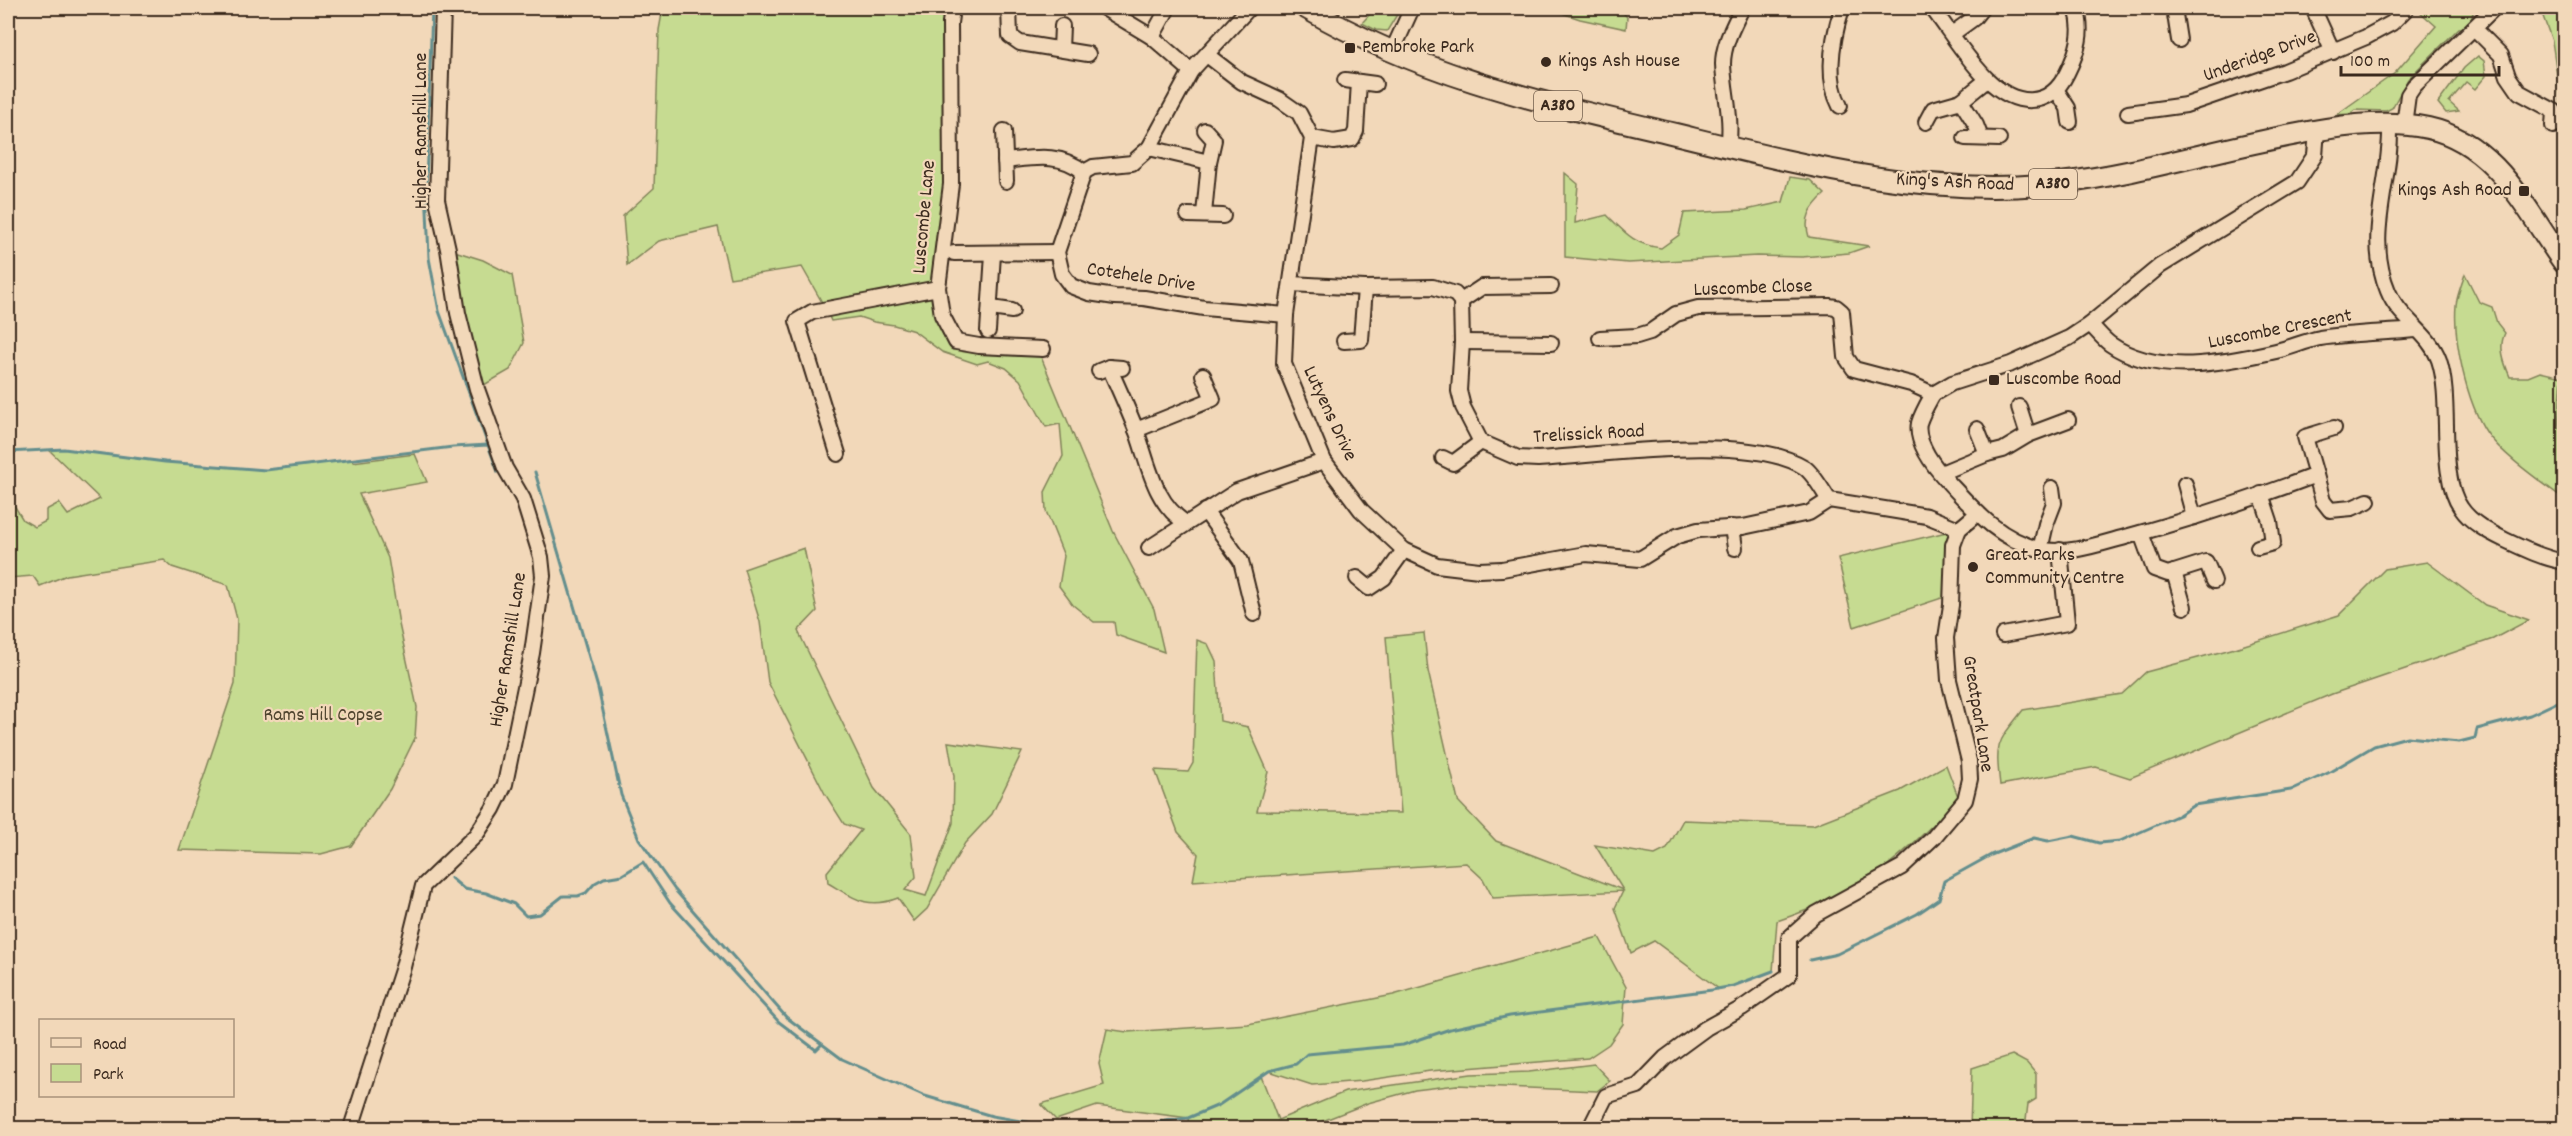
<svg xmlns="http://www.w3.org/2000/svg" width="2572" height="1136" font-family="Dekko,sans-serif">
  <rect width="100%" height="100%" fill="#f2d8b9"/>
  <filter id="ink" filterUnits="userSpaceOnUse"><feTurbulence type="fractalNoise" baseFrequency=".0167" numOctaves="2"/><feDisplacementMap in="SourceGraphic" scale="12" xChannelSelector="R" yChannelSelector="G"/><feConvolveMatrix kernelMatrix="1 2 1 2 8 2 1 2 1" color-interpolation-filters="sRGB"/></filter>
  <g filter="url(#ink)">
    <g fill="#c6db91" stroke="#808258" stroke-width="1.5">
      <polygon points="663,8 948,8 946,184 932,283 823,304 802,267 730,278 718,227 659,241 627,265 623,216 654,188 659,30"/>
      <polygon points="1375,8 1401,8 1387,31 1376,30 1362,23"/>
      <polygon points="1547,8 1619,8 1627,17 1626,29 1580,19"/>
      <path d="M2420,8H2473C2474,17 2470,21 2464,28H2459L2408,79L2392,108L2386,111L2356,110L2350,114L2336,115L2395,73L2436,26L2419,11Z"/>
      <polygon points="2540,8 2564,8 2564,122 2552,41"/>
      <polygon points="2478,56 2484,61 2486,76 2475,89 2466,82 2449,102 2459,111 2446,113 2438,103 2464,68"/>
      <path d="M1565,173L1578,184L1575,223L1607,215C1625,233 1635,245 1661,248L1679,235L1684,213L1746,210L1783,202L1790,177L1810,180L1825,194C1811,207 1803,218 1809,237L1869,246L1849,253L1802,257L1757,256L1628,263L1565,257Z"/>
      <polygon points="448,249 483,260 512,275 524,343 510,370 477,389"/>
      <path d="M2465,274L2479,302L2492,307L2497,323L2505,333C2498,347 2504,363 2510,377H2528L2540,372L2562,377L2558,427L2564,432V499C2543,483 2502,455 2487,433C2467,403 2453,341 2456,305C2457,295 2462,284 2465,274Z"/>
      <polygon points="935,291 952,343 1039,352 1113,531 1154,609 1164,652 1116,635 1114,622 1094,622 1073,605 1059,586 1064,556 1046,511 1045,492 1063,456 1060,424 1046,427 1020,380 1006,368 988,361 977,364 942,352 914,331 894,325 874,322 859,317 831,321 827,312"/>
      <polygon points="64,449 165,462 266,470 352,459 353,462 415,454 427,482 359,494 388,558 399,624 417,707 415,738 390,789 351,846 321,854 179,850 235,684 237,619 228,585 172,567 164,560 67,575 40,586 33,576 8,578 8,506 14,505 23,520 35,527 46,521 46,510 59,503 68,515 100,499 49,450"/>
      <polygon points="1959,529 1951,595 1854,627 1838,558"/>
      <path d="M804,548L817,611L798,631L874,788L911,834L916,877L905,890L926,896L953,823L954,776L948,742L1022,752L992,814L965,843L927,909L914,921L898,898C867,910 854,898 828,883L827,872L861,830L844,824L825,794L768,682L760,622L744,569Z"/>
      <path d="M2427,562L2485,605L2529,620L2493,639L2332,694L2130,778L2096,767L2000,785C1995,742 1997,743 2023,710L2122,694L2146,672L2235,648L2339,615L2385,569Z"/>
      <path d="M1424,633L1428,671L1458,801L1496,841L1623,890L1595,845L1655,855L1667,849L1683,820L1813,825L1900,791L1946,765L1959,799C1927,831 1896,862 1858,887C1833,902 1804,911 1777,921L1773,971L1733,986L1719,989L1654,941L1631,953L1615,908L1623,891L1493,898L1483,879L1466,863L1193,881L1198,854L1178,832L1155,770L1188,772L1193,763L1197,640L1208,644L1216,661L1220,721L1248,727L1268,772L1257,811L1401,813L1386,637Z"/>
      <polygon points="1599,937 1626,987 1623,1024 1609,1044 1588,1058 1430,1071 1362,1081 1312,1085 1269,1071 1261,1076 1278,1120 1345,1092 1471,1074 1529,1072 1594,1064 1610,1081 1597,1091 1457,1085 1415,1090 1368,1103 1305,1128 1189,1128 1188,1118 1097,1106 1056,1120 1041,1104 1104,1085 1099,1064 1107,1029 1127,1032 1248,1024 1393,995"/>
      <polygon points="2012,1055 2027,1063 2036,1074 2036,1099 2028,1104 2025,1128 1970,1128 1972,1068"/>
    </g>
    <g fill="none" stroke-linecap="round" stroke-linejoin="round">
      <g stroke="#648e8d" stroke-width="3">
        <polyline points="432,8 426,186 429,258 439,311 488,445"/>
        <polyline points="8,452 64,449 165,462 266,470 453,447 488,445 498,472"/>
        <polyline points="535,472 598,688 621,795 639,839 675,890 786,1017 842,1059 925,1096 992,1116 1027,1122 1049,1128"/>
        <polyline points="451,878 464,889 486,893 514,904 526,916 540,914 563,896 578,896 586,893 595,883 604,878 622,875 643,862 670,903 779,1022 816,1050 822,1044"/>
        <polyline points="1810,960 1837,954 1917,914 1939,899 1944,881 1991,855 2034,838 2048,841 2073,836 2099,843 2120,841 2179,815 2194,805 2291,790 2328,773 2374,746 2407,737 2459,742 2475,738 2477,729 2530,715 2564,699"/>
        <polyline points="1113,1128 1188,1118 1219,1105 1269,1071 1296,1064 1307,1054 1403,1045 1450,1029 1510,1016 1712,990 1733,986 1773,971"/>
      </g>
      <g stroke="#3b2a1e" stroke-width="18">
        <g id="minor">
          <polyline points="952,8 950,23 951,184 938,288 942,315 956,342 979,346 1043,349"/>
          <polyline points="1009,8 1010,36 1020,43 1088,54"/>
          <polyline points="1104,8 1152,37 1191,71"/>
          <polyline points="1249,8 1191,71 1149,148 1132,163 1093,167 1084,172 1057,252 1062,274 1071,286 1089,293 1115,297 1144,298 1204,308 1286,315"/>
          <path d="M1932,8C1949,30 1968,61 1988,80C2015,106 2049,110 2067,73C2078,51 2084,31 2076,8"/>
          <polyline points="2174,8 2179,40"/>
          <polyline points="2313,8 2333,52"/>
          <polyline points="2474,28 2501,55 2508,76 2519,92 2554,111 2553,126"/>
          <polyline points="1952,34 1974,18 1982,8"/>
          <polyline points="1152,37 1168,8"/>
          <polyline points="1061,49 1062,26"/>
          <polyline points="1392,52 1412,8"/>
          <polyline points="1207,55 1242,82 1279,99 1299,113 1312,138 1286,315 1284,364 1324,461 1361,510 1404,550 1437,565 1479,570 1502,569 1586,554 1640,559 1677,536 1698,530 1743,527 1809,513 1829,500 1927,516 1959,529"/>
          <polyline points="1345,80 1375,84"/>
          <polyline points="2057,91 2068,108 2070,122"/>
          <path d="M1840,106C1825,78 1833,37 1842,8"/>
          <polyline points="2128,113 2186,105 2285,71 2366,37 2392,23 2407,8"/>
          <polyline points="1926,122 1933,109 1961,101"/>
          <path d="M2390,125C2392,183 2364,234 2388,291C2399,319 2429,332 2439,360C2453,402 2437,474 2461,508C2471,523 2489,532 2505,540C2524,549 2543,558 2564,562"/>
          <polyline points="2404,125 2408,95 2414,86 2494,8"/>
          <polyline points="1004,131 1006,181"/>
          <polyline points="1312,138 1334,142 1352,139 1356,131 1359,82"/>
          <polyline points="1965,138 1999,139"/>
          <polyline points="1981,138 1976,125 1961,101 1987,80"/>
          <path d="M1728,147C1733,119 1724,93 1723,64C1723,44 1734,25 1742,8"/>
          <polyline points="1149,148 1209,162"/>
          <path d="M1005,161C1034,158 1060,152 1084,172"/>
          <polyline points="1204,214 1209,162 1214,140 1205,130"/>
          <polyline points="1188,215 1223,216"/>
          <polyline points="954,253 1057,252"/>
          <path d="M1291,284L1365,288L1433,287L1455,294L1461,301L1462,342L1459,391L1463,407L1481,442L1518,458L1538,459C1603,455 1750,433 1804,467C1814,474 1822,490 1829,500"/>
          <polyline points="1461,301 1482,287 1551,286"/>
          <polyline points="991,308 1012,311"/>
          <path d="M2090,324C2097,331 2103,339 2110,344C2157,377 2224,363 2276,351C2290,348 2305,341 2320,338C2352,333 2384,333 2416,330"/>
          <polyline points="988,331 993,254"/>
          <polyline points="1600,338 1637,336 1650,332 1676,314 1698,308 1829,306 1836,307 1842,312 1846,357 1854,369 1911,384 1933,394"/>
          <polyline points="1344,341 1361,340 1365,288"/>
          <polyline points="1462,342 1551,343"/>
          <path d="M1109,367C1118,387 1127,407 1135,427C1148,460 1153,503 1186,523"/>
          <polyline points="1099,371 1109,367 1122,368"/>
          <path d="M1933,394C1928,403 1922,413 1919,423C1915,443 1936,469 1949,483C1975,511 2000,540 2039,549C2068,556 2102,543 2129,536C2192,519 2255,498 2316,475L2305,437L2334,428"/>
          <polyline points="1933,394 1952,383 2011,364 2069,338 2090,324 2160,266 2297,182 2315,155 2317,130"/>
          <polyline points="2019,407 2028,435"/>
          <polyline points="1977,429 1987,454"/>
          <polyline points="1136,430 1213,399 1203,375"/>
          <polyline points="838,454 797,321 812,312 938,288"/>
          <polyline points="1443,458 1453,463 1481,442"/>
          <polyline points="1941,473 1987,454 2003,450 2028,435 2068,420"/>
          <polyline points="2316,475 2323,501 2330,510 2352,508 2368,501"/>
          <polyline points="2185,484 2194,517"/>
          <polyline points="1205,511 1241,561 1254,614"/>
          <polyline points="1732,527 1735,548"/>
          <polyline points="2141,533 2154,569 2168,574 2206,562 2214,581"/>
          <polyline points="2258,547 2273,543 2270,521 2261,494"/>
          <polyline points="1149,548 1237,491 1324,461"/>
          <polyline points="2040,550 2046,524 2054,503 2052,488"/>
          <polyline points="2174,572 2184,607"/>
          <polyline points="1357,578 1369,588 1384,578 1404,550"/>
          <polyline points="2003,635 2067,623 2060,550"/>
          <polyline points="351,1128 403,967 423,886 476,835 493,809 505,784 532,653 543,576 541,557 523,499 505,468 477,389 458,313 448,249 437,200 443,8"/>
          <polyline points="1590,1128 1606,1096 1638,1086 1665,1058 1706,1028 1742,1008 1789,975 1789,938 1816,914 1902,867 1934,837 1965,800 1970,779 1969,761 1949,680 1946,638 1951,605 1953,545 1959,529 1978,513"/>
        </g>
      </g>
      <g stroke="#3b2a1e" stroke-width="24">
        <path id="highway" d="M1306,8C1424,77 1540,102 1671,133C1798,164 1928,199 2060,183C2136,174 2211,151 2287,136C2332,127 2382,118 2428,128C2497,143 2527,212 2564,263"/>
      </g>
      <use href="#minor" stroke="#f2d8b9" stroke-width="14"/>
      <use href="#highway" stroke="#f2d8b9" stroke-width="20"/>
    </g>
  </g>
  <g fill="#3b2a1e" stroke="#f2d8b9" stroke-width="2">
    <rect x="1344" y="42" width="12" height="12" rx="3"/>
    <circle cx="1546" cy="62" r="6"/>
    <rect x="2518" y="185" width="12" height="12" rx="3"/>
    <rect x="1988" y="374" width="12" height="12" rx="3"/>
    <circle cx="1973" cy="567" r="6"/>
  </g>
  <g text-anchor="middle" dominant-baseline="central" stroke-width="4.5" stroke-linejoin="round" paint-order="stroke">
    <g fill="#f2d8b9" stroke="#725e4c" stroke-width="1.5">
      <rect x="1534" y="91" width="48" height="30" rx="4.5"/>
      <rect x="2029" y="169" width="48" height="30" rx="4.5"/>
    </g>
    <g font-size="18" font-weight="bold" fill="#3b2a1e">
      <text x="1558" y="106">A380</text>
      <text x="2053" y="184">A380</text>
    </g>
    <g font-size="20" fill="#3b2a1e" stroke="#f2d8b9" text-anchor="start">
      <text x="1362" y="48">Pembroke Park</text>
      <text x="1558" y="62">Kings Ash House</text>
      <text x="2512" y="191" text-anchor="end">Kings Ash Road</text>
      <text x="2006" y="380">Luscombe Road</text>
      <text x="1985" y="556">Great Parks<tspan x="1985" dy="23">Community Centre</tspan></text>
    </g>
    <g font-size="20" fill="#3b2a1e" stroke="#f2d8b9">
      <text transform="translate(2260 57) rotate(-20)">Underidge Drive</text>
      <text transform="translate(422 131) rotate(-90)">Higher Ramshill Lane</text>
      <text transform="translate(1955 183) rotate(3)">King's Ash Road</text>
      <text transform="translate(925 217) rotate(-85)">Luscombe Lane</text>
      <text transform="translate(1141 278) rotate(9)">Cotehele Drive</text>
      <text transform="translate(1753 289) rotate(-2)">Luscombe Close</text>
      <text transform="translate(2280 330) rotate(-11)">Luscombe Crescent</text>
      <text transform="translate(1329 414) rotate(65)">Lutyens Drive</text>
      <text transform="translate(1589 435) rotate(-3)">Trelissick Road</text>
      <text transform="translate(509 650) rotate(-81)">Higher Ramshill Lane</text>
      <text transform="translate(1977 714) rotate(81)">Greatpark Lane</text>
    </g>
    <g font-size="20" fill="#50452f" stroke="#f2d8b9">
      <text x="323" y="716">Rams Hill Copse</text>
    </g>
  </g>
  <rect width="2572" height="1136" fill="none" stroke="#f2d8b9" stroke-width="30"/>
  <rect x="15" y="15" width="2542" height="1106" fill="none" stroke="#3b2a1e" stroke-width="2" filter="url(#ink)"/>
  <rect x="39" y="1019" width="195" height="78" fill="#f2d8b9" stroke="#a9927b" stroke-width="1.5"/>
  <rect x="51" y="1038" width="30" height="9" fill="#f2d8b9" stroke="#a9927b" stroke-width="1.5"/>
  <text x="93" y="1049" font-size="18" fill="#3b2a1e">Road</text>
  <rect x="51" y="1064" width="30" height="18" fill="#c6db91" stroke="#a9927b" stroke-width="1.5"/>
  <text x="93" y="1079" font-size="18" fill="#3b2a1e">Park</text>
  <path d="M2341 66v9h158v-9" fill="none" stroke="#3b2a1e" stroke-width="3"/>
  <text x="2350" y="66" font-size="18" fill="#3b2a1e" stroke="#f2d8b9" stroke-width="4.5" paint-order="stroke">100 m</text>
</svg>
